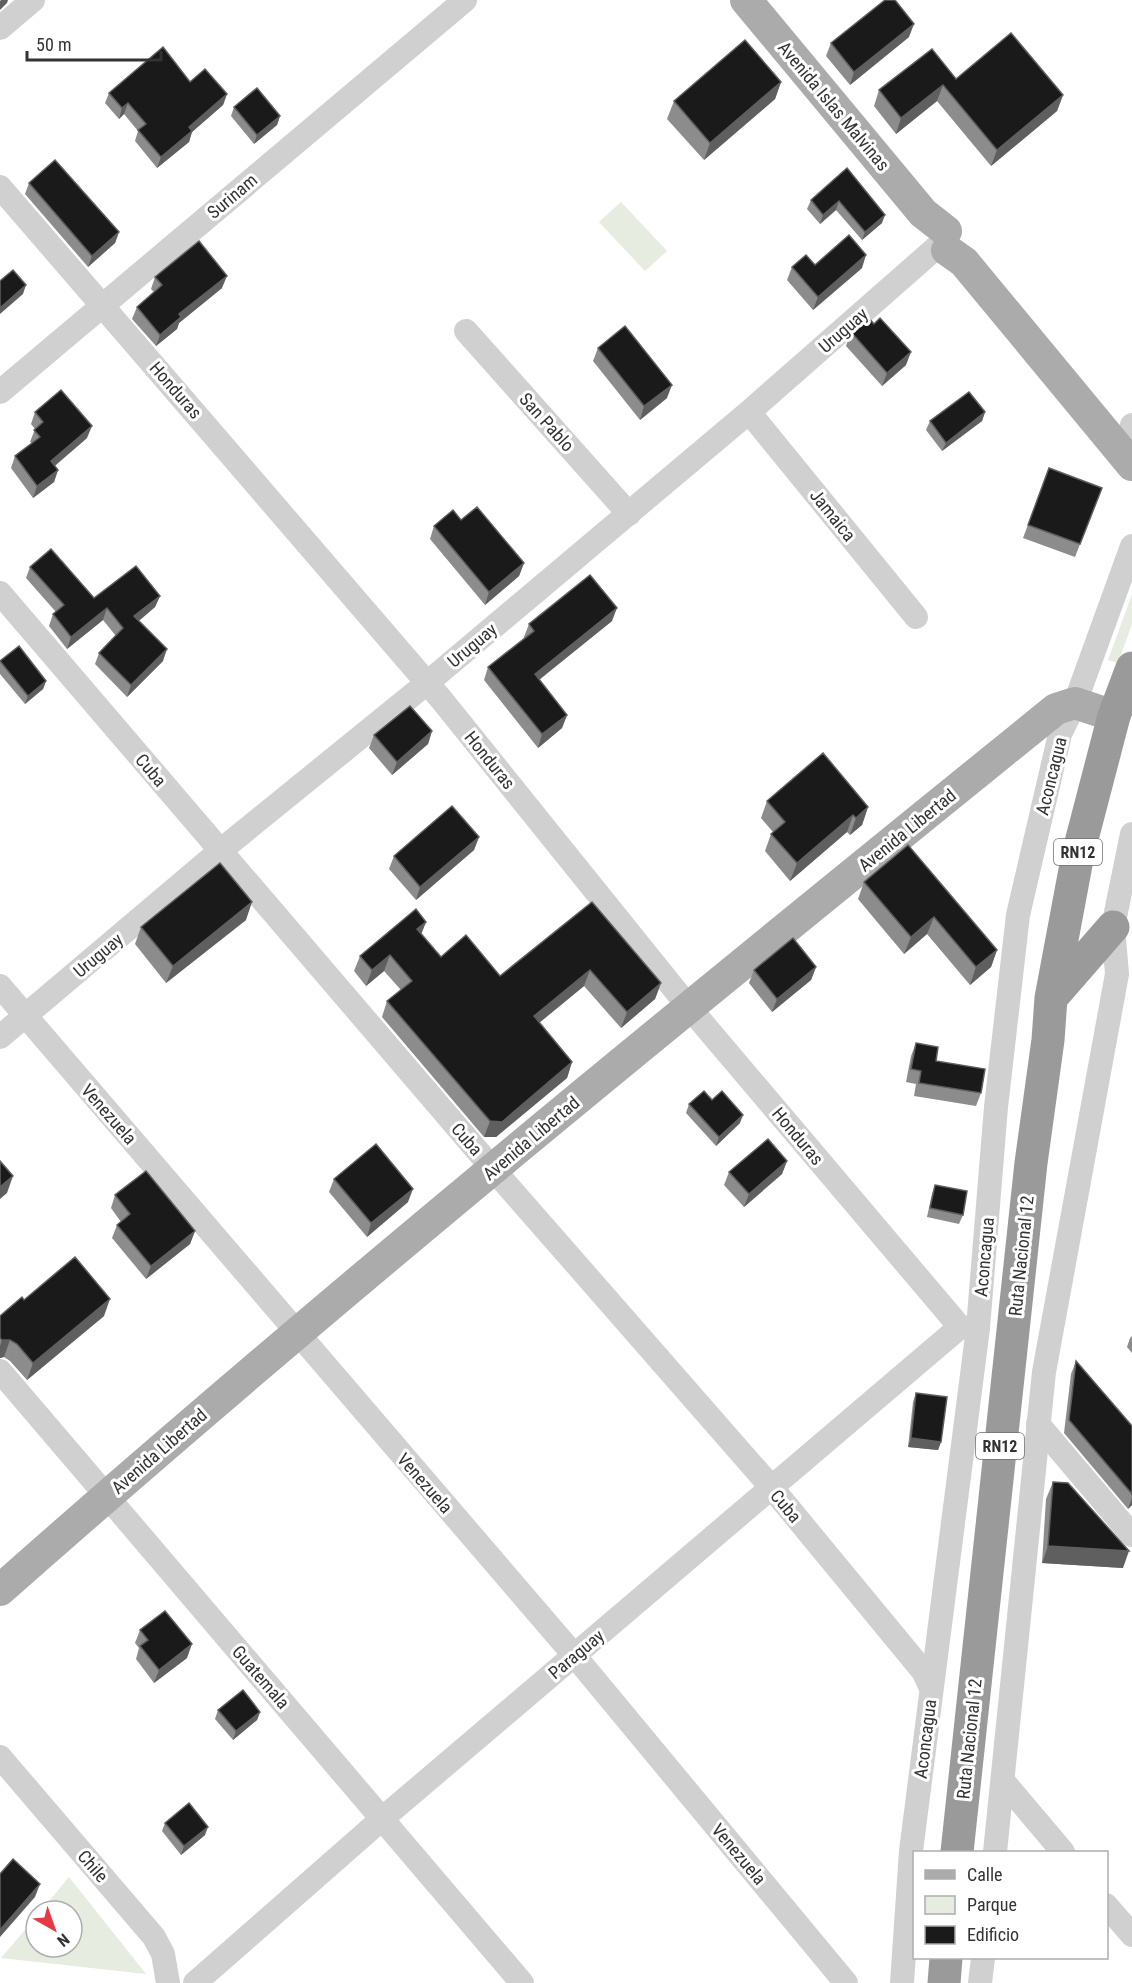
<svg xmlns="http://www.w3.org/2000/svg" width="1132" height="1983" font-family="'Roboto Condensed',sans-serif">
  <rect width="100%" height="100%" fill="#fff"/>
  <g fill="#e6ecdf">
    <polygon points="621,202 667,251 645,271 599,222"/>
    <polygon points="1132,594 1132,624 1118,663 1108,660"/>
    <polygon points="69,1877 146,1974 1,1958 36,1917 36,1947 72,1947 72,1911 41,1911"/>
  </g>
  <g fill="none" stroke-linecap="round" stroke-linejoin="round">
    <g stroke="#d0d0d0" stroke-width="24">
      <polyline points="0,28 33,0"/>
      <polyline points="0,187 441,699 688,1006 960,1327 978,1328"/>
      <polyline points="466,331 629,514"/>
      <polyline points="0,392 465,0"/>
      <polyline points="749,412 916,617"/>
      <polyline points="1123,454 1132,425"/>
      <polyline points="0,593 493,1169 772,1488 923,1671 931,1688"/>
      <polyline points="0,986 574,1655 846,1983"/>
      <polyline points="0,1037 220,851 427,683 749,412 938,246"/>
      <polyline points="0,1371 522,1983"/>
      <polyline points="1038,1424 1132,1535"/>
      <polyline points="0,1757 154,1937 163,1954 168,1983"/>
      <polyline points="1003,1781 1063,1852"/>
      <polyline points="995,1852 1044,1372 1117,974 1113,927 1132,834"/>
      <polyline points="1106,1905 1132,1935"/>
      <polyline points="195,1983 383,1818 960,1327"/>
      <polyline points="902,1983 911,1851 978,1328 996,1107 1018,915 1060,734 1075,703 1132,546"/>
      <polyline points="980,1983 983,1958"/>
    </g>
    <g stroke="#ababab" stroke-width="32">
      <polyline points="746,0 923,213 946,231"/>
      <polyline points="947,250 964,262 1132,465"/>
      <path d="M0,1590C344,1286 700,997 1056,709L1075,703L1114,716"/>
    </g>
    <g stroke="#9a9a9a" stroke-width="33">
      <polyline points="1052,997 1113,927"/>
      <polyline points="957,1852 1031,1163 1048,1040 1051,998 1078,854 1114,716 1132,668"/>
      <polyline points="944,1983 946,1958"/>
    </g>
  </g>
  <g fill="#8c8c8c">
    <polygon points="909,37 850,85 826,56 831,43"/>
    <polygon points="956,79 1063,95 1057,111 991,166 937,101 896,134 874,106 879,90"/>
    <polygon points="190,82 227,94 223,105 192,132 189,142 157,168 135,141 138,131 124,114 119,119 105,103 109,93"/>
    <polygon points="781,82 775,99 704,160 667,119 674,101"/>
    <polygon points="234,107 280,116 277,125 254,144 231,116"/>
    <polygon points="847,168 882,223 862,240 836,210 820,224 807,209 811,200"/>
    <polygon points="29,183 119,232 115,243 88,267 25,194"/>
    <polygon points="815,265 862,268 813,310 787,280 792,267"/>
    <polygon points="155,277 222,288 179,323 177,329 156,346 132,319 137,307 154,292 151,289"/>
    <polygon points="874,324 906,365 882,386 846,346 851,332"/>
    <polygon points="598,348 667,398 640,420 593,361"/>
    <polygon points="35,412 87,438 55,466 58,470 54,482 33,498 11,468 15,456 32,443 30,442 35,429 31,424"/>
    <polygon points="985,412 982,421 942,451 926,430 930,421"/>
    <polygon points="1049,468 1102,488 1075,557 1023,538"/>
    <polygon points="461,520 524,563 519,576 485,605 430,539 434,526"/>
    <polygon points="30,567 94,598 160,596 155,607 139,621 163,661 127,697 95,664 99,653 116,636 103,620 67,649 49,626 53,614 56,612 26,578"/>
    <polygon points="612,621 539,680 567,715 562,728 538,748 484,680 488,667 524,638 524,637 529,624"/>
    <polygon points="0,661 46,681 43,689 25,704 0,674"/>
    <polygon points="432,731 428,744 392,775 369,748 374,735"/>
    <polygon points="767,801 868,807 862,825 850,835 847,832 790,881 765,851 771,834 773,832 761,818"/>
    <polygon points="479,837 474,850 416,900 389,869 394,856"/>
    <polygon points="864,882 997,950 991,967 970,985 927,934 904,954 858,899"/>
    <polygon points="592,902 661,983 655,999 621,1028 584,986 539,1023 572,1062 567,1078 496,1137 484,1137 382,1017 387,1001 401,990 384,971 366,986 354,971 360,956 426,922 421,934 441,957 500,976"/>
    <polygon points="246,920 166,983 135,944 141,927"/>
    <polygon points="816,967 811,980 772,1012 749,983 754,970"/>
    <polygon points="916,1043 936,1061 981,1093 976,1106 914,1096 916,1084 906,1082 911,1056"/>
    <polygon points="712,1100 740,1123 716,1146 686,1113 689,1104"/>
    <polygon points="787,1161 782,1174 744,1207 724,1185 729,1172"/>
    <polygon points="334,1179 408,1202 367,1237 329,1192"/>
    <polygon points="935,1185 963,1215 959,1224 927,1217 932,1194"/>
    <polygon points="115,1195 195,1231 190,1244 146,1279 112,1238 117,1225 121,1222 111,1208"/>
    <polygon points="24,1300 104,1316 27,1380 10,1361 4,1357 0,1358 0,1316"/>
    <polygon points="1132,1336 1132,1353 1127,1347 1130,1338"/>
    <polygon points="1076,1361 1132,1426 1132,1505 1128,1509 1064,1433 1071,1374"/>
    <polygon points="916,1393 941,1442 938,1450 908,1447 913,1402"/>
    <polygon points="1053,1482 1123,1568 1042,1563 1046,1499"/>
    <polygon points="140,1630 187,1658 154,1683 136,1659 139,1648 135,1643"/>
    <polygon points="218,1710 260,1712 257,1720 233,1740 215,1719"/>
    <polygon points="165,1823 205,1835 181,1855 162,1831"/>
  </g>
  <g fill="#5f5f5f">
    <polygon points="1,0 8,0 7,3 0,10 0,1"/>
    <polygon points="914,24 909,37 850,85 854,72"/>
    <polygon points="781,82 775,99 704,160 710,143"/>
    <polygon points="943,85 937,101 896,134 901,118"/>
    <polygon points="227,94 223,105 192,132 189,142 157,168 161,157 189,127"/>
    <polygon points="1063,95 1057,111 991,166 997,150"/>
    <polygon points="128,103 124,114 119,119 122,108"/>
    <polygon points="280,116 277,125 254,144 257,135"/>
    <polygon points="839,201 836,210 820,224 823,215"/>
    <polygon points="885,215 882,223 862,240 865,232"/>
    <polygon points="119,232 115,243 88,267 92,256"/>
    <polygon points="866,255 862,268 813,310 818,297"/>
    <polygon points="227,276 222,288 179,323 177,329 156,346 160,335 179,314"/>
    <polygon points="26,285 23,294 0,314 0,308"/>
    <polygon points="911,352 906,365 882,386 887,373"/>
    <polygon points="672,385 667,398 640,420 644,406"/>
    <polygon points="985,412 982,421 942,451 946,443"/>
    <polygon points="92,426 87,438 47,472 51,461"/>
    <polygon points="58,470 54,482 33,498 37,486"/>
    <polygon points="524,563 519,576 485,605 489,592"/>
    <polygon points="160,596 155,607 130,628 134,616"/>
    <polygon points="107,608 103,620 67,649 71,637"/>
    <polygon points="617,608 612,621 530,687 535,674"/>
    <polygon points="167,649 163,661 127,697 131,685"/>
    <polygon points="46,681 43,689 25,704 28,696"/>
    <polygon points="567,715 562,728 538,748 542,734"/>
    <polygon points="432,731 428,744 392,775 397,762"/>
    <polygon points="868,807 862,825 850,835 856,818"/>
    <polygon points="853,815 847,832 790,881 797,863"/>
    <polygon points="479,837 474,850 416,900 420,887"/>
    <polygon points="252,902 246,920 166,983 173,966"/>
    <polygon points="934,917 927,934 904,954 911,937"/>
    <polygon points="426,922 420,937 417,929"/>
    <polygon points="997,950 991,967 970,985 976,967"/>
    <polygon points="390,955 384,971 366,986 372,970"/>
    <polygon points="816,967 811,980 772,1012 777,999"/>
    <polygon points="590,970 584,986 528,1032 534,1016"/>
    <polygon points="661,983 655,999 621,1028 627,1012"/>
    <polygon points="572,1062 567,1078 496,1137 484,1137 490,1121"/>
    <polygon points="743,1115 740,1123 716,1146 719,1137"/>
    <polygon points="787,1161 782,1174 744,1207 749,1194"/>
    <polygon points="13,1176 7,1193 0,1199 0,1187"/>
    <polygon points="413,1189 408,1202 367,1237 371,1223"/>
    <polygon points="195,1231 190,1244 146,1279 151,1266"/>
    <polygon points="110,1299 104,1316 27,1380 33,1363"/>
    <polygon points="2,1340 10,1340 4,1357 0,1358 0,1346"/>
    <polygon points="911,1438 941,1442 938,1450 908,1447"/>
    <polygon points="1132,1498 1132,1505 1128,1509"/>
    <polygon points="1048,1546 1129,1551 1123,1568 1042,1563"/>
    <polygon points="192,1644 187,1658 154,1683 159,1670"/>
    <polygon points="260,1712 257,1720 233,1740 236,1731"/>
    <polygon points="208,1827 205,1835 181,1855 184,1846"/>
    <polygon points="40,1884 35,1897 0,1937 0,1930"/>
  </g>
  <g fill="#1a1a1a" stroke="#5f5f5f" stroke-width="1.5">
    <polygon points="885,0 895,0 914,24 854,72 831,43"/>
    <polygon points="1011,33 1063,95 997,150 943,85 901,118 879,90 932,49 956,79"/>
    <polygon points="745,40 781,82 710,143 674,101"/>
    <polygon points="163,47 190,82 205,69 227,94 189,127 192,131 161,157 138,130 146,124 128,103 122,108 109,93"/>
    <polygon points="257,88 280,116 257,135 234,107"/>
    <polygon points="55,160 119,232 92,256 29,183"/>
    <polygon points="847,168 885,215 865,232 839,201 823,215 811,200"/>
    <polygon points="849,235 866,255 818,297 792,267 806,255 815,265"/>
    <polygon points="199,241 227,276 179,314 181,317 160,335 137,307 162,285 155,277"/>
    <polygon points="13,270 26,285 0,308 0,281"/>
    <polygon points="868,317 874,324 880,318 911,352 887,373 851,332"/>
    <polygon points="625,326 672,385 644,406 598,348"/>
    <polygon points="61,390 92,426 51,461 58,470 37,486 15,456 40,437 34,430 43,422 35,412"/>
    <polygon points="969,392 985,412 946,443 930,421"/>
    <polygon points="1049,468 1102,488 1080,544 1028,525"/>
    <polygon points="477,507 524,563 489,592 434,526 453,510 461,520"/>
    <polygon points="51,549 94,598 136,566 160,596 134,616 167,649 131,685 99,653 123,628 107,608 71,637 53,614 64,605 30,567"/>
    <polygon points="590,575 617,608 535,674 567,715 542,734 488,667 534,631 529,624"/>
    <polygon points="19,646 46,681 28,696 0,661"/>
    <polygon points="410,706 432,731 397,762 374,735"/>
    <polygon points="823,753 868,807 856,818 853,815 797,863 771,834 785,822 767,801"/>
    <polygon points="452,806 479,837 420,887 394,856"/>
    <polygon points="908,845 997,950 976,967 934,917 911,937 864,882"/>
    <polygon points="220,863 252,902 173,966 141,927"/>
    <polygon points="592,902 661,983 627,1012 590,970 534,1016 572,1062 502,1122 490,1121 387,1001 412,981 390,955 372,970 360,956 416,909 426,922 417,929 441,957 466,935 500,976"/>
    <polygon points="793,938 816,967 777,999 754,970"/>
    <polygon points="916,1043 938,1047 936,1061 985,1069 981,1093 919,1083 921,1071 911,1069"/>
    <polygon points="704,1091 712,1100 722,1091 743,1115 719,1137 689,1104"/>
    <polygon points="768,1139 787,1161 749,1194 729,1172"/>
    <polygon points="376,1144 413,1189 371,1223 334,1179"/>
    <polygon points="0,1161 13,1176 0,1187"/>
    <polygon points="146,1171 195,1231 151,1266 117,1225 130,1214 115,1195"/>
    <polygon points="935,1185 967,1191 963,1215 930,1208"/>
    <polygon points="75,1257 110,1299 33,1363 17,1344 10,1340 2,1340 0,1338 0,1316 22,1297 24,1300"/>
    <polygon points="1076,1361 1132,1426 1132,1494 1069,1420"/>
    <polygon points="916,1393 947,1397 941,1442 911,1438"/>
    <polygon points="1053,1482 1068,1483 1129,1551 1048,1546"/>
    <polygon points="165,1611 192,1644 159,1670 140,1646 148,1640 140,1630"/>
    <polygon points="243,1690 260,1712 236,1731 218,1710"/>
    <polygon points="189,1803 208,1827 184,1846 165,1823"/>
    <polygon points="13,1859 40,1884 0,1930 0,1874"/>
  </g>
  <g text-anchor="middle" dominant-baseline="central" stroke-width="6" stroke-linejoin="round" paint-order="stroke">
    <g fill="#fff" stroke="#707070" stroke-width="1.5">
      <rect x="1054" y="839" width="48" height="26" rx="4.5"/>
      <rect x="976" y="1433" width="48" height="26" rx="4.5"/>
    </g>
    <g font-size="16" font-weight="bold" fill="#333">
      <text x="1078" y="852">RN12</text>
      <text x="1000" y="1446">RN12</text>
    </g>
    <g font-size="18" fill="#333" stroke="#fff">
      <text transform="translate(834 106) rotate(50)">Avenida Islas Malvinas</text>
      <text transform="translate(232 196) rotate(-40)">Surinam</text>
      <text transform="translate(843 330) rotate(-41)">Uruguay</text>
      <text transform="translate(176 390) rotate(49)">Honduras</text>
      <text transform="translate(547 422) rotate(48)">San Pablo</text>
      <text transform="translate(833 515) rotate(51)">Jamaica</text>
      <text transform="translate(472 645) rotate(-40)">Uruguay</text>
      <text transform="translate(490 760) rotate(51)">Honduras</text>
      <text transform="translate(151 770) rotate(50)">Cuba</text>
      <text transform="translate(1051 776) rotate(-76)">Aconcagua</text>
      <text transform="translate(907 830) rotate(-39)">Avenida Libertad</text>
      <text transform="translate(98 955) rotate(-40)">Uruguay</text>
      <text transform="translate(109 1114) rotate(49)">Venezuela</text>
      <text transform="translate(798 1136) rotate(50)">Honduras</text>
      <text transform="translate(531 1138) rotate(-40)">Avenida Libertad</text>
      <text transform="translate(467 1139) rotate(49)">Cuba</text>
      <text transform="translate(1021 1256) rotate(-84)">Ruta Nacional 12</text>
      <text transform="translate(984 1257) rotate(-85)">Aconcagua</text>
      <text transform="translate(159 1451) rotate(-41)">Avenida Libertad</text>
      <text transform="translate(425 1483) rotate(49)">Venezuela</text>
      <text transform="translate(786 1506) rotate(50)">Cuba</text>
      <text transform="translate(576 1654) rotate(-40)">Paraguay</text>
      <text transform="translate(261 1677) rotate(49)">Guatemala</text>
      <text transform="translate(925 1739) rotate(-83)">Aconcagua</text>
      <text transform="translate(969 1739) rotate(-84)">Ruta Nacional 12</text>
      <text transform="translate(739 1854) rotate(50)">Venezuela</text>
      <text transform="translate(93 1866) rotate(49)">Chile</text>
    </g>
  </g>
  <rect x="913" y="1851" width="195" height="108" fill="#ffffff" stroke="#adadad" stroke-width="1.5"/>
  <rect x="925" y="1870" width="30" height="9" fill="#ababab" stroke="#adadad" stroke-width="1.5"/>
  <text x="967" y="1881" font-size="18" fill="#333333">Calle</text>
  <rect x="925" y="1896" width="30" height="18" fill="#e6ecdf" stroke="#adadad" stroke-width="1.5"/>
  <text x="967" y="1911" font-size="18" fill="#333333">Parque</text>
  <rect x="925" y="1926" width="30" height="18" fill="#1a1a1a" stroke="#adadad" stroke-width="1.5"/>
  <text x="967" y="1941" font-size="18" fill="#333333">Edificio</text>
  <g transform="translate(54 1929) rotate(140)"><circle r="28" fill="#ffffff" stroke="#adadad" stroke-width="1.5"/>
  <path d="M0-4.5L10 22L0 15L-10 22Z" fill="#e63946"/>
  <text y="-9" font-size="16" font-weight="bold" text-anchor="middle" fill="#333333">N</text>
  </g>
  <path d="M27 51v9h134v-9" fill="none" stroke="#333333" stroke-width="3"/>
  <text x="36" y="51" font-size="18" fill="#333333" stroke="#ffffff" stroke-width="4.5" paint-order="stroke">50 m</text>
</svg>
